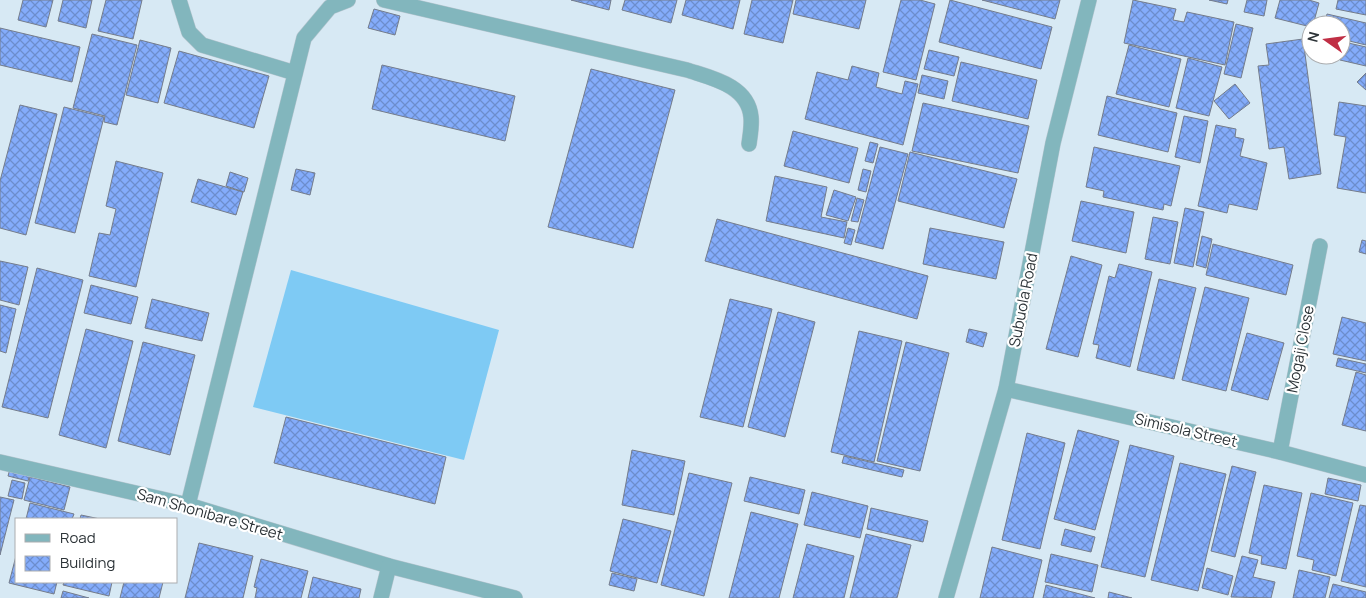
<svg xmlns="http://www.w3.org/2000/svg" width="1366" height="598" font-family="Manrope,sans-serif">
  <defs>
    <pattern id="building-cross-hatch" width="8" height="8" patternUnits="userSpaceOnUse" patternTransform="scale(1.25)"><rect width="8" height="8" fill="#84acfb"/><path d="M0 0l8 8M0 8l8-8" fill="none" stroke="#6c8dcc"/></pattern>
  </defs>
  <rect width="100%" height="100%" fill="#d7e9f4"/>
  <polygon fill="#7ecaf4" points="291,270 499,330 464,460 253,407"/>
  <g fill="url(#building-cross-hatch)" stroke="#747c8b">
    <polygon points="23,0 53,0 46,27 18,20"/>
    <polygon points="63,0 92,0 86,28 58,21"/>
    <polygon points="106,0 142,0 133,39 98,31"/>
    <polygon points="571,0 611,0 609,10"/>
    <polygon points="625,0 677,0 671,23 622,10"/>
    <polygon points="686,0 740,0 733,29 682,15"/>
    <polygon points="752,0 793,0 783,43 744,34"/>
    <polygon points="796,0 866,0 859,29 793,14"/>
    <polygon points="901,0 920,0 935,4 916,80 883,72"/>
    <polygon points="950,0 1052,27 1041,69 939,42"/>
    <polygon points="982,0 1060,0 1055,19"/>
    <polygon points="1133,0 1176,9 1173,20 1184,22 1187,12 1234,22 1225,65 1124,43"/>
    <polygon points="1209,0 1228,0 1227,4"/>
    <polygon points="1247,0 1267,0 1264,16 1244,12"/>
    <polygon points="1280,0 1309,0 1319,3 1313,25 1311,25 1311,27 1275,18"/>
    <polygon points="1338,0 1366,0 1366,15 1336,9"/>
    <polygon points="374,9 400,16 395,35 368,28"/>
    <polygon points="1327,14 1366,23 1366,45 1341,39 1341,25 1324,25"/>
    <polygon points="1236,24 1253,28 1241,78 1224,74"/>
    <polygon points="0,28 80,47 72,82 0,65"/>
    <polygon points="92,34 137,45 117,125 104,122 105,116 73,108"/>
    <polygon points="1303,39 1321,174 1289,179 1284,147 1269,149 1258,66 1269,65 1266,44"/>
    <polygon points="140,40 171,48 158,103 126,95"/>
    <polygon points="1344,42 1366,47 1366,66 1340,60"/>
    <polygon points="1129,45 1181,59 1169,107 1116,94"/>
    <polygon points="929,50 959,57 954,76 924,69"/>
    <polygon points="179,51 269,76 254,128 164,103"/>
    <polygon points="1188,58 1222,67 1209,116 1176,108"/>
    <polygon points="961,62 1037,80 1028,119 952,101"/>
    <polygon points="382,65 515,96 505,141 372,109"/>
    <polygon points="852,66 879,73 876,87 902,94 905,81 918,84 903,145 805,119 817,72 848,80"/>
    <polygon points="591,69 675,90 633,248 548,227"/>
    <polygon points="1366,73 1366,90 1357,82"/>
    <polygon points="922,75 948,81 944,99 918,93"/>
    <polygon points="1235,84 1250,103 1229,119 1214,101"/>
    <polygon points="1107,96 1177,113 1168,152 1098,135"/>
    <polygon points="1339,102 1366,106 1366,193 1337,188 1346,137 1334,135"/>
    <polygon points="923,103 1029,126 1018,173 912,151"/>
    <polygon points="20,105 57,114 26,235 0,228 0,181"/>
    <polygon points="64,107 104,117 75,233 35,223"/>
    <polygon points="1184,116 1208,121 1200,163 1175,157"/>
    <polygon points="1216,125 1236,129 1235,137 1244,139 1240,156 1267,163 1257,210 1229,204 1227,213 1198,206"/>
    <polygon points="793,131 858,148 849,183 784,166"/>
    <polygon points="870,142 878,144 873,163 865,161"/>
    <polygon points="880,147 908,154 883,249 855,242"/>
    <polygon points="1094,147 1180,166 1171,206 1164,204 1163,210 1103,197 1104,191 1086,187"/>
    <polygon points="910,152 1017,179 1004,228 898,201"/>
    <polygon points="116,161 163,173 136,287 89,276 99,233 110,235 116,209 106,206"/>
    <polygon points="296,169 315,173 310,195 291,190"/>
    <polygon points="863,169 871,171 866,192 858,190"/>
    <polygon points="230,172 248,178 244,192 226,186"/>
    <polygon points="775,176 827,187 821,217 847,222 844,238 766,221"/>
    <polygon points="198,179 243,192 236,215 191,202"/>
    <polygon points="834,190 856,197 848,221 826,215"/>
    <polygon points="857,198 864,200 858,222 851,221"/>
    <polygon points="1081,201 1134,212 1126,253 1072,241"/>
    <polygon points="1185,208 1204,212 1193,267 1174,263"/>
    <polygon points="1153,217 1178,222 1170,264 1145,259"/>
    <polygon points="717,219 928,276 917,319 705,261"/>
    <polygon points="848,228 855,230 851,245 844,243"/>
    <polygon points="930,228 1004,242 996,279 923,264"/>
    <polygon points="1202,236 1212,239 1206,268 1196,265"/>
    <polygon points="1362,240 1366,241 1366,254 1359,252"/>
    <polygon points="1213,244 1293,265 1286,295 1206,275"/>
    <polygon points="1071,256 1102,265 1078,357 1046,349"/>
    <polygon points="0,261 28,267 19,305 0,300"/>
    <polygon points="1119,264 1152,272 1130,367 1096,358 1099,345 1093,344 1109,276 1115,278"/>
    <polygon points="37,268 83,280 48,418 2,407"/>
    <polygon points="1159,279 1196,288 1174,379 1137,370"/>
    <polygon points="91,285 138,297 131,324 84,313"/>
    <polygon points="1205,287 1249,298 1226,391 1182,380"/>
    <polygon points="152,299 209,313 202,341 145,328"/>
    <polygon points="730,299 772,309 743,427 700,417"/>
    <polygon points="0,305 16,309 6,353 0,351"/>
    <polygon points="778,312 815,322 785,437 748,427"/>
    <polygon points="1342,317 1366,323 1366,361 1333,354"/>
    <polygon points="86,329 133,341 106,448 59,435"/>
    <polygon points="969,329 987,333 983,347 966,342"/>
    <polygon points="859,331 902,341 874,462 831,452"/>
    <polygon points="1247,333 1284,343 1268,400 1231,390"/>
    <polygon points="143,342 195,355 170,455 118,441"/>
    <polygon points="906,342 949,353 920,471 877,461"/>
    <polygon points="1338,358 1366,364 1366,373 1336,366"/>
    <polygon points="1356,372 1366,375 1366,431 1342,425"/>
    <polygon points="286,417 446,457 435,504 274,463"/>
    <polygon points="1078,430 1119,441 1095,530 1054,519"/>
    <polygon points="1027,433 1065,443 1040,549 1002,540"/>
    <polygon points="1130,445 1174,456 1145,577 1101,567"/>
    <polygon points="632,450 685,461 674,515 622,505"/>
    <polygon points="844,456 904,470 902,477 842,463"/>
    <polygon points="1180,463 1226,474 1198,591 1151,580"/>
    <polygon points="11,465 31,470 28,481 8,476"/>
    <polygon points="1232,466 1256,472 1235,557 1211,551"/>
    <polygon points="689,473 732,483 704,596 661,585"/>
    <polygon points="30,477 70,487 64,510 24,500"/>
    <polygon points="750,477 805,490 799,514 744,501"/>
    <polygon points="1328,478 1361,485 1358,501 1325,494"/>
    <polygon points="12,480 25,483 22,499 8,496"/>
    <polygon points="1264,485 1302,493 1286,569 1261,564 1262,556 1249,553"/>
    <polygon points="812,492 868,506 860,538 804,525"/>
    <polygon points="1311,493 1353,503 1336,576 1312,570 1314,560 1297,556"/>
    <polygon points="0,497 14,500 0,555"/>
    <polygon points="30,503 74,514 72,519 26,519"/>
    <polygon points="1360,505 1366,506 1366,587 1341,581"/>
    <polygon points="871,508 928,521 923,542 867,529"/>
    <polygon points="751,512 798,524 779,598 729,598"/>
    <polygon points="81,515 100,519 80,519"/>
    <polygon points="623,519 671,531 657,583 610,571"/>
    <polygon points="1065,529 1095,537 1091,552 1061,545"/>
    <polygon points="866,534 911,545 897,598 850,598"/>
    <polygon points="199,543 253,556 243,598 185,598"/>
    <polygon points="807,544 854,556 844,598 793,598"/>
    <polygon points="992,547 1042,560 1033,598 980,598"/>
    <polygon points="1051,554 1098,565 1092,592 1045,582"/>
    <polygon points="16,556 16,582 57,582 54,594 9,583"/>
    <polygon points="1242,556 1258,560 1253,577 1275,582 1271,598 1231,597"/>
    <polygon points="261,559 308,571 301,598 255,598 257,588 254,587"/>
    <polygon points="1207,568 1233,576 1228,595 1202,588"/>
    <polygon points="1299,570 1330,577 1325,598 1293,598"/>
    <polygon points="612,573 637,579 634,591 609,585"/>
    <polygon points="313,577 361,589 359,598 308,598"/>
    <polygon points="64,582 112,582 109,596 63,585"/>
    <polygon points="124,582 163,582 159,598 120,598"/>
    <polygon points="1333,584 1366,592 1366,598 1329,598"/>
    <polygon points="1046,585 1095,598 1043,598"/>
    <polygon points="63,591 89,598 61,598"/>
    <polygon points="1109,592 1132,598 1108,598"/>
  </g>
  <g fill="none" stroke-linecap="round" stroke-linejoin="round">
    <g stroke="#b5c5ce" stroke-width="16">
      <g id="minor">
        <polyline points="179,0 189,32 202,45 295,73"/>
        <path d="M384,0L687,70C711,78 748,85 751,117C752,126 750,136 749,144"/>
        <polyline points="1006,389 1280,452 1366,475"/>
        <polyline points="1280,452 1320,246"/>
        <polyline points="0,462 188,505 389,566 515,598"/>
        <polyline points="188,505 304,38 330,7 348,0"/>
        <polyline points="381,598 389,566"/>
        <polyline points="946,598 1006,389 1053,143 1089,0"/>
      </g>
    </g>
    <use href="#minor" stroke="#82b6bd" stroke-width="15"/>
  </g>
  <g text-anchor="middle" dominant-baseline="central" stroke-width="4.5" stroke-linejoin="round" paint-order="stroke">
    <g font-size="15" fill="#2c3337" stroke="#fff">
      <text transform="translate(1023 300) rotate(-79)">Subuola Road</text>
      <text transform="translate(1300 349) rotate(-79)">Mogaji Close</text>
      <text transform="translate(1186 430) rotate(13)">Simisola Street</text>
      <text transform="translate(210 514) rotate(16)">Sam Shonibare Street</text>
    </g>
  </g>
  <rect x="15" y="518" width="162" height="65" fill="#ffffff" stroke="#abadaf"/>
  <rect x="25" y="534" width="25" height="8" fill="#82b6bd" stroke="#abadaf"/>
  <text x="60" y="543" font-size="15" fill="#2c3337">Road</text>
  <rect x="25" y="556" width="25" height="15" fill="url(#building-cross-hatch)" stroke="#abadaf"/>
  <text x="60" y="568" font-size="15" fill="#2c3337">Building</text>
  <g transform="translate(1326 40) rotate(284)"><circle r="24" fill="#ffffff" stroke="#abadaf"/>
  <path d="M0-4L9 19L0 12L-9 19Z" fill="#c02f45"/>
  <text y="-8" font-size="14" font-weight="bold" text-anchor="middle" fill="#2c3337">N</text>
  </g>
</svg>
